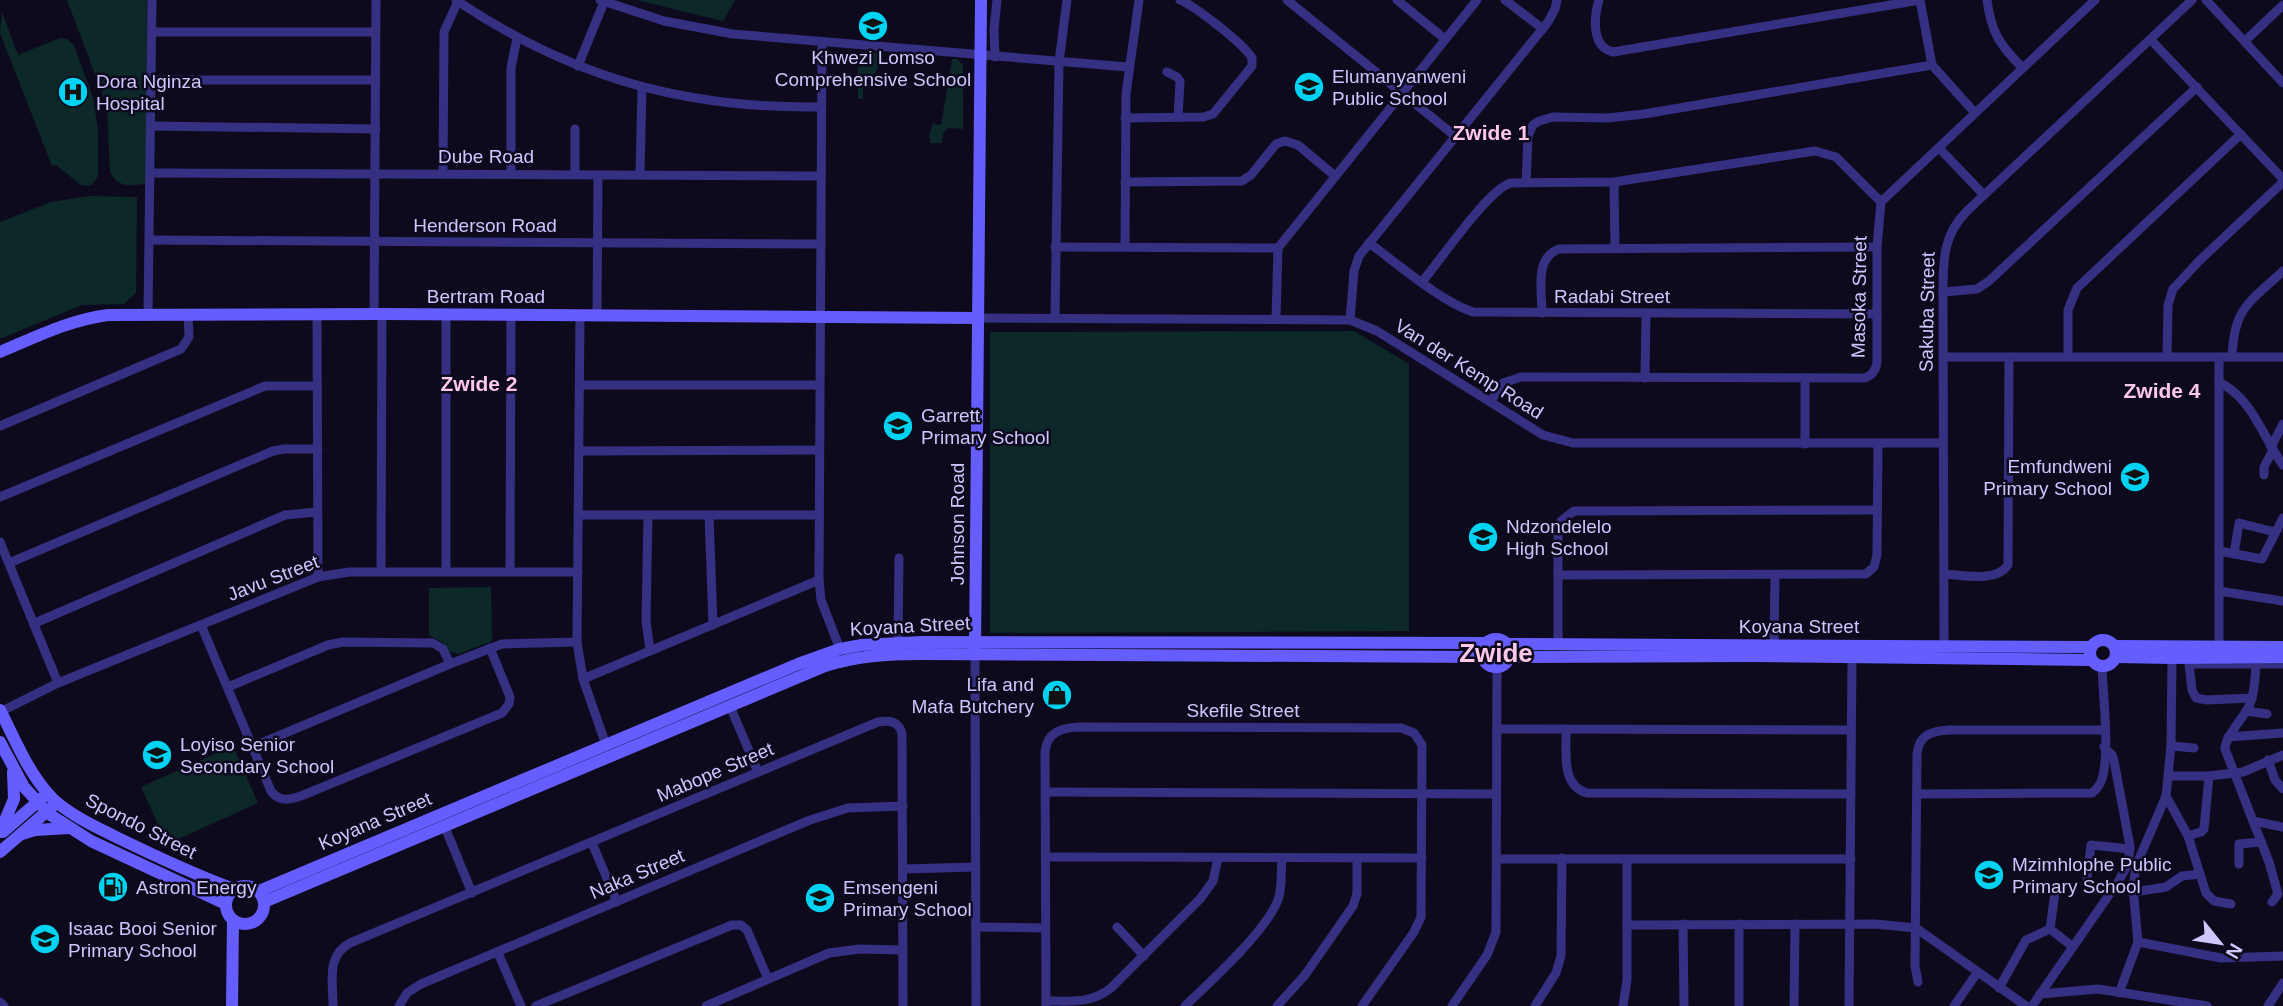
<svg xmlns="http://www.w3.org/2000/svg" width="2283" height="1006" font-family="Helvetica,sans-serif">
  <rect width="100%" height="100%" fill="#0e0a1d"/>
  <g fill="#0c2828">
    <path d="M67,0H147L146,184C130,185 119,189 110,172L107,106Z"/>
    <polygon points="637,0 735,0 723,21"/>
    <polygon points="2,12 18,55 60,38 67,39 74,45 93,98 98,129 98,177 90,186 81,185 56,165 52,166 0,33"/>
    <polygon points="858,51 879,53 878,68 867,85 863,86 863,99 858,99"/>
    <polygon points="952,59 957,59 963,65 963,129 948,128 943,134 942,143 931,143 929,135 933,124 941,125"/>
    <polygon points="90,196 137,197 136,293 124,304 82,305 0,339 0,222 51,202"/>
    <polygon points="1354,331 1409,364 1409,631 990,633 990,332"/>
    <polygon points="491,587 492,641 459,654 450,652 442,642 429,635 429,588"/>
    <polygon points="233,746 258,803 167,844 141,787"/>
  </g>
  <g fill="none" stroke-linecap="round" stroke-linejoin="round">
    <g stroke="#353081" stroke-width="9">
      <path d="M456,0C570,77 684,109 821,107"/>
      <polyline points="600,0 664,21 733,34 1128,67"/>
      <polyline points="1287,0 1455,136"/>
      <polyline points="1397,0 1445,39"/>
      <polyline points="1505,0 1543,29"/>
      <path d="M1599,0C1594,17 1591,47 1613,52L1920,0"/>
      <polyline points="1920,0 1932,65 1975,113"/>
      <path d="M1987,0C1991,32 2000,46 2023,68"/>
      <polyline points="2206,0 2283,83"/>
      <polyline points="152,32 375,32"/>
      <polyline points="2151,40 2283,179"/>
      <polyline points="2245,41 2283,5"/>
      <polyline points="822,42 819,580 821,600 840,649"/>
      <polyline points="995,57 994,29 997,0"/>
      <polyline points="578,66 604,2"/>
      <polyline points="1167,72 1177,77 1180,81 1178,117"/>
      <polyline points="151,80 376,80"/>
      <path d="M1125,118L1203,117L1213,114L1252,66V58C1243,43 1196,7 1180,0"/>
      <polyline points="151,126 376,129"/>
      <polyline points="1939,148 1984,195"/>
      <polyline points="151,173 821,176"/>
      <polyline points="443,174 444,32 458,1"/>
      <polyline points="511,174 511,68 517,38"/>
      <polyline points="575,174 575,129"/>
      <polyline points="640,174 642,87"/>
      <polyline points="1125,182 1242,181 1251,175 1276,144 1285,141 1298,145 1335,176"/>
      <polyline points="1526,182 1528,136 1533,125 1539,121 1553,117 1607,118 1644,114 1932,65"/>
      <polyline points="1614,182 1615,248"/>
      <polyline points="150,240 819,244"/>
      <path d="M1369,243C1398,264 1440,301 1473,312L1877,314"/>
      <polyline points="1125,246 1126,94 1139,0"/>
      <polyline points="1055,247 1278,248"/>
      <path d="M1422,282C1439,262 1489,188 1511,183L1614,182L1815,151L1836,157L1881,202"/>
      <polyline points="1943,292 1977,289 1989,281 2197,87"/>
      <path d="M1542,313C1542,291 1534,258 1559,249L1877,247"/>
      <polyline points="317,314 318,577"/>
      <polyline points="374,314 376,0"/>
      <polyline points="148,315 152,0"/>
      <polyline points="580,316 577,642 583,679 606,745"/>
      <polyline points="597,316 598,175"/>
      <polyline points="978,318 1350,320 1377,331 1543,435 1573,443 1943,443"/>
      <polyline points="1055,318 1059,62 1067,0"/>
      <polyline points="1276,318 1278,248 1477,0"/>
      <polyline points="1350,320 1354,271 1359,256 1548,22 1555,9 1557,0"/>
      <polyline points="1943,357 2283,357"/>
      <polyline points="2068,357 2068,310 2077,288 2241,134"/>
      <polyline points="2167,357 2168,305 2173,289 2199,261 2283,182"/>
      <path d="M2232,357C2234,307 2249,303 2283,271"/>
      <polyline points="1645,378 1646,314"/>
      <path d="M2219,382C2253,399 2262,436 2283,465"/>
      <polyline points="581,385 819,385"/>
      <path d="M1490,402L1503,383L1521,377L1864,378C1872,376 1876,370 1877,362V247L1881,202L2095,0"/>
      <polyline points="0,426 181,349 189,337 188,315"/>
      <polyline points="1805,444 1805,378"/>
      <polyline points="2271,447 2283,424"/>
      <polyline points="581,451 819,450"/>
      <polyline points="2264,475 2264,467 2273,450"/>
      <polyline points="0,497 265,386 317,386"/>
      <polyline points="580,515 819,515"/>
      <polyline points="648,515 646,621 650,650"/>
      <polyline points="709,515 713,625"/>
      <polyline points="0,542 58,683"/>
      <polyline points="2219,551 2262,559 2283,518"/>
      <polyline points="2234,554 2239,523 2275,532"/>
      <polyline points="9,563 273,451 284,449 318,449"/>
      <polyline points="381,572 382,314"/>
      <polyline points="446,572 446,315"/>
      <polyline points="510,572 511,315"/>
      <path d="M1944,574C1963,575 1996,583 2008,565L2009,357"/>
      <polyline points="1558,575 1866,574 1874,567 1877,555 1878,445"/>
      <polyline points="2219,591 2283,601"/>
      <polyline points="35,623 285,515 317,512"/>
      <path d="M201,625L271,791C279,802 289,800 301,796L502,713L509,704L510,697L490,648"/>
      <polyline points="898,643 899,558"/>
      <polyline points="1558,645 1558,533 1561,521 1574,511 1877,510"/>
      <polyline points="1774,645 1775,575"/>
      <path d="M1944,645L1943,292C1943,260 1943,235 1967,211L2192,0"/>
      <polyline points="2219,647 2219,357"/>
      <polyline points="975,656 976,1006"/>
      <polyline points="2189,664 2192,690 2196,698 2207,700 2252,698"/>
      <polyline points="2191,664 2283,664"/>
      <path d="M2256,664C2255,677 2255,692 2250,704C2244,718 2225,736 2225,749L2269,862L2278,894L2272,902"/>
      <polyline points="583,679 819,580"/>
      <polyline points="228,687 328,645 343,642 433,643 443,649 450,664"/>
      <polyline points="730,706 758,772"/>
      <polyline points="2246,711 2267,714"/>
      <polyline points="0,712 58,683 318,577 349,572 578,572"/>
      <polyline points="1497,729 1850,730"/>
      <path d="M1566,729C1567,751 1560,785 1587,793L1851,794"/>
      <polyline points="2228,737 2283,733"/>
      <polyline points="2171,746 2194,748"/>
      <polyline points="252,747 450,664 502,644 577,642"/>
      <polyline points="2268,760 2275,780 2283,789"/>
      <polyline points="2169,776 2209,776"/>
      <polyline points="1047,792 1496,794"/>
      <path d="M1918,794L2092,793C2097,789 2100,785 2102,779C2110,753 2103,696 2102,666"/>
      <polyline points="2166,796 2188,836 2206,893 2214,901 2231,904"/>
      <polyline points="2253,821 2283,827"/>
      <polyline points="444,825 472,893"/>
      <polyline points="2188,836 2201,832 2204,829 2209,776 2243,772 2283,755"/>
      <polyline points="592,843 617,902"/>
      <polyline points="1046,857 1422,858"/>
      <polyline points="1497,859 1851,859"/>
      <polyline points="2239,864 2239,844 2261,842"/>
      <polyline points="903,869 976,867"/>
      <polyline points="2087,878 2091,845 2130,849"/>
      <polyline points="2134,892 2166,887 2182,876 2200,874"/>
      <polyline points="1683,924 1684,1006"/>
      <polyline points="1627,925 1875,924 1916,928 2026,1006"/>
      <polyline points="976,927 1045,928"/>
      <polyline points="1117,927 1144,956"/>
      <polyline points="2050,929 2056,885"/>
      <polyline points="2138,942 2221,958 2283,956"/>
      <polyline points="498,953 521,1006"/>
      <path d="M1918,982L1915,966L1917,754C1919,734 1932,731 1950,730H2105"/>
      <polyline points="1999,988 2026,940 2050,929 2073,947"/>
      <polyline points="2119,993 2138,942 2133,888 2136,866 2166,796 2171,746 2172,658"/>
      <polyline points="2040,994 2098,989 2207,1006"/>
      <path d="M1046,1001C1070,1001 1091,1004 1111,988L1200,899L1213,881L1218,858"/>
      <polyline points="0,1002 4,1006"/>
      <path d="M333,1006C333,981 326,956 350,943L878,722C890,720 899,721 902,734L903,1006"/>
      <polyline points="399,1006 407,993 421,984 810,820 848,808 903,806"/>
      <polyline points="536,1006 732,925 741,925 747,930 768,979"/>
      <polyline points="706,1006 829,953 860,949 902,950"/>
      <path d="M1046,1006L1045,752C1047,732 1061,728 1079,727L1401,728L1414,733L1422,745L1421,917L1414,932L1362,1006"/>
      <path d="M1185,1006C1210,982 1269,929 1279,897C1282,885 1281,871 1282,858"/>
      <polyline points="1277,1006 1305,975 1353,906 1357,894 1357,858"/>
      <polyline points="1452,1006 1487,955 1496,932 1497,668"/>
      <polyline points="1535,1006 1556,973 1561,956 1562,858"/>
      <polyline points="1623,1006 1627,980 1627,859"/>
      <polyline points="1739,1006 1739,924"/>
      <polyline points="1794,1006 1795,924"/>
      <polyline points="1849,1006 1852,658"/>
      <polyline points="1954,1006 1977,973"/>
      <polyline points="2032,1006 2118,882 2128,864 2130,846 2114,761 2112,755 2104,747"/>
      <polyline points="2268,1006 2283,983"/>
    </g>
    <g stroke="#665dff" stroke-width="12">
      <path d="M0,352C36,337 69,320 108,315L382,314L978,318"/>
      <circle cx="1496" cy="653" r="14"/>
      <circle cx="2103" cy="653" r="13"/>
      <polyline points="1506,644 2091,647"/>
      <polyline points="2114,646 2283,647"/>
      <polyline points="975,651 981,0"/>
      <polyline points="1509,657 1753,656 2091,660"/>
      <polyline points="2116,657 2172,658 2283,657"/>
      <path d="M0,710C16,741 28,773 52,798C70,815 94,826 116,837C155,856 193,874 234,889"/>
      <polyline points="0,742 24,787 49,814 91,841 226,904"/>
      <polyline points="0,832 14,799 13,772"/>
      <polyline points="3,832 42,798"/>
      <polyline points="22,834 35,830 69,828"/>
      <polyline points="0,852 52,807"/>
      <circle cx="245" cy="905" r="19"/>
      <polyline points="259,891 798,664 840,649 862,645 922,642 1486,643"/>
      <path d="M264,902L825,666C857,656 887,654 920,654L1482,657"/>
      <polyline points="232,1006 233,920"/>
    </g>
  </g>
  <defs>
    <g id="school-disc" transform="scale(1.575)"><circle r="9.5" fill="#00d2f1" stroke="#0e0a1d"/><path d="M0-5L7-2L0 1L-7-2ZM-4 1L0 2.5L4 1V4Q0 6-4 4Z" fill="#111"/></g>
    <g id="hospital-disc" transform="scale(1.575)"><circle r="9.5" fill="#00d2f1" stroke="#0e0a1d"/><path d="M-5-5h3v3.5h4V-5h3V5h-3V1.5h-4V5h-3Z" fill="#111"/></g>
    <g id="shop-disc" transform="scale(1.575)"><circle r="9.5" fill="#00d2f1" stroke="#0e0a1d"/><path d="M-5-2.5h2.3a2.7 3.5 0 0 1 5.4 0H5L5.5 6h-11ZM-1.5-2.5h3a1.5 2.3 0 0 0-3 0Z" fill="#111"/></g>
    <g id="fuel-disc" transform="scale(1.575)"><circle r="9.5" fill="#00d2f1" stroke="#0e0a1d"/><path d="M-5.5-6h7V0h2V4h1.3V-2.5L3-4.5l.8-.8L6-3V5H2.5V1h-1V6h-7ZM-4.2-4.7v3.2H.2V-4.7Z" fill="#111"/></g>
  </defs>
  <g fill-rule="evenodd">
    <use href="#school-disc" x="873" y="26"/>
    <use href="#school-disc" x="1309" y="87"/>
    <use href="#hospital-disc" x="73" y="92"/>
    <use href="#school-disc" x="898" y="426"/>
    <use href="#school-disc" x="2135" y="477"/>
    <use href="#school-disc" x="1483" y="537"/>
    <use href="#shop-disc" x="1057" y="695"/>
    <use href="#school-disc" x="157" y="755"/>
    <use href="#school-disc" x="1989" y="875"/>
    <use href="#fuel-disc" x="113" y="887"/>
    <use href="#school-disc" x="820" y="898"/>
    <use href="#school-disc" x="45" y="939"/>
  </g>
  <g text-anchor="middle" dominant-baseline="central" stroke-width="5" stroke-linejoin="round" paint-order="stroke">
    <g font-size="19" fill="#cec6ff" stroke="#0e0a1d" text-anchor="start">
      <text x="873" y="57" text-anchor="middle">Khwezi Lomso<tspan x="873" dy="22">Comprehensive School</tspan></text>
      <text x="1332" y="76">Elumanyanweni<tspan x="1332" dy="22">Public School</tspan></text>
      <text x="96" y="81">Dora Nginza<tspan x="96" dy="22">Hospital</tspan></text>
      <text x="921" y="415">Garrett<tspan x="921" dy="22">Primary School</tspan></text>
      <text x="2112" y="466" text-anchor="end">Emfundweni<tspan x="2112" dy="22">Primary School</tspan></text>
      <text x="1506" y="526">Ndzondelelo<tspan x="1506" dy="22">High School</tspan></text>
      <text x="1034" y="684" text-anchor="end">Lifa and<tspan x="1034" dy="22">Mafa Butchery</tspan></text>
      <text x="180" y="744">Loyiso Senior<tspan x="180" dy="22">Secondary School</tspan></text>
      <text x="2012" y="864">Mzimhlophe Public<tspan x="2012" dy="22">Primary School</tspan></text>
      <text x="136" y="887">Astron Energy</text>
      <text x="843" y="887">Emsengeni<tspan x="843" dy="22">Primary School</tspan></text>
      <text x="68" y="928">Isaac Booi Senior<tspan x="68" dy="22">Primary School</tspan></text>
    </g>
    <g font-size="19" fill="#cec6ff" stroke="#0e0a1d">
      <text x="486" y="156">Dube Road</text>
      <text x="485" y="225">Henderson Road</text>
      <text x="486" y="296">Bertram Road</text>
      <text x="1612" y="296">Radabi Street</text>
      <text transform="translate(1859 297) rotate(-89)">Masoka Street</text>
      <text transform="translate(1927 312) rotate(-89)">Sakuba Street</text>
      <text transform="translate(1469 369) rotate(32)">Van der Kemp Road</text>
      <text transform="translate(957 524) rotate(-90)">Johnson Road</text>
      <text transform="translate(273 578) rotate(-21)">Javu Street</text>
      <text transform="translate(910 626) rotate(-3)">Koyana Street</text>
      <text x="1799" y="626">Koyana Street</text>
      <text x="1243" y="710">Skefile Street</text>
      <text transform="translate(715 772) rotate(-23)">Mabope Street</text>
      <text transform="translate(375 821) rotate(-23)">Koyana Street</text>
      <text transform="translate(141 826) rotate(27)">Spondo Street</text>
      <text transform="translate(637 874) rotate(-23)">Naka Street</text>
    </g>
    <g font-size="21" font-weight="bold" fill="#ffc8e9" stroke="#0e0a1d">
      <text x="1491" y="132">Zwide 1</text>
      <text x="479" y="383">Zwide 2</text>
      <text x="2162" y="390">Zwide 4</text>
    </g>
    <g font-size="26" font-weight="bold" fill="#ffc8e9" stroke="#0e0a1d">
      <text x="1496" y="653">Zwide</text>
    </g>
  </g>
  <g transform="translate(2220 943) rotate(120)" stroke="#0e0a1d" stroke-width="5" paint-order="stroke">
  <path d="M0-5L12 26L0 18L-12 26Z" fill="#cec6ff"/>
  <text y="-10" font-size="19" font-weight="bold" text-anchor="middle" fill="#cec6ff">N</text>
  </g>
</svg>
